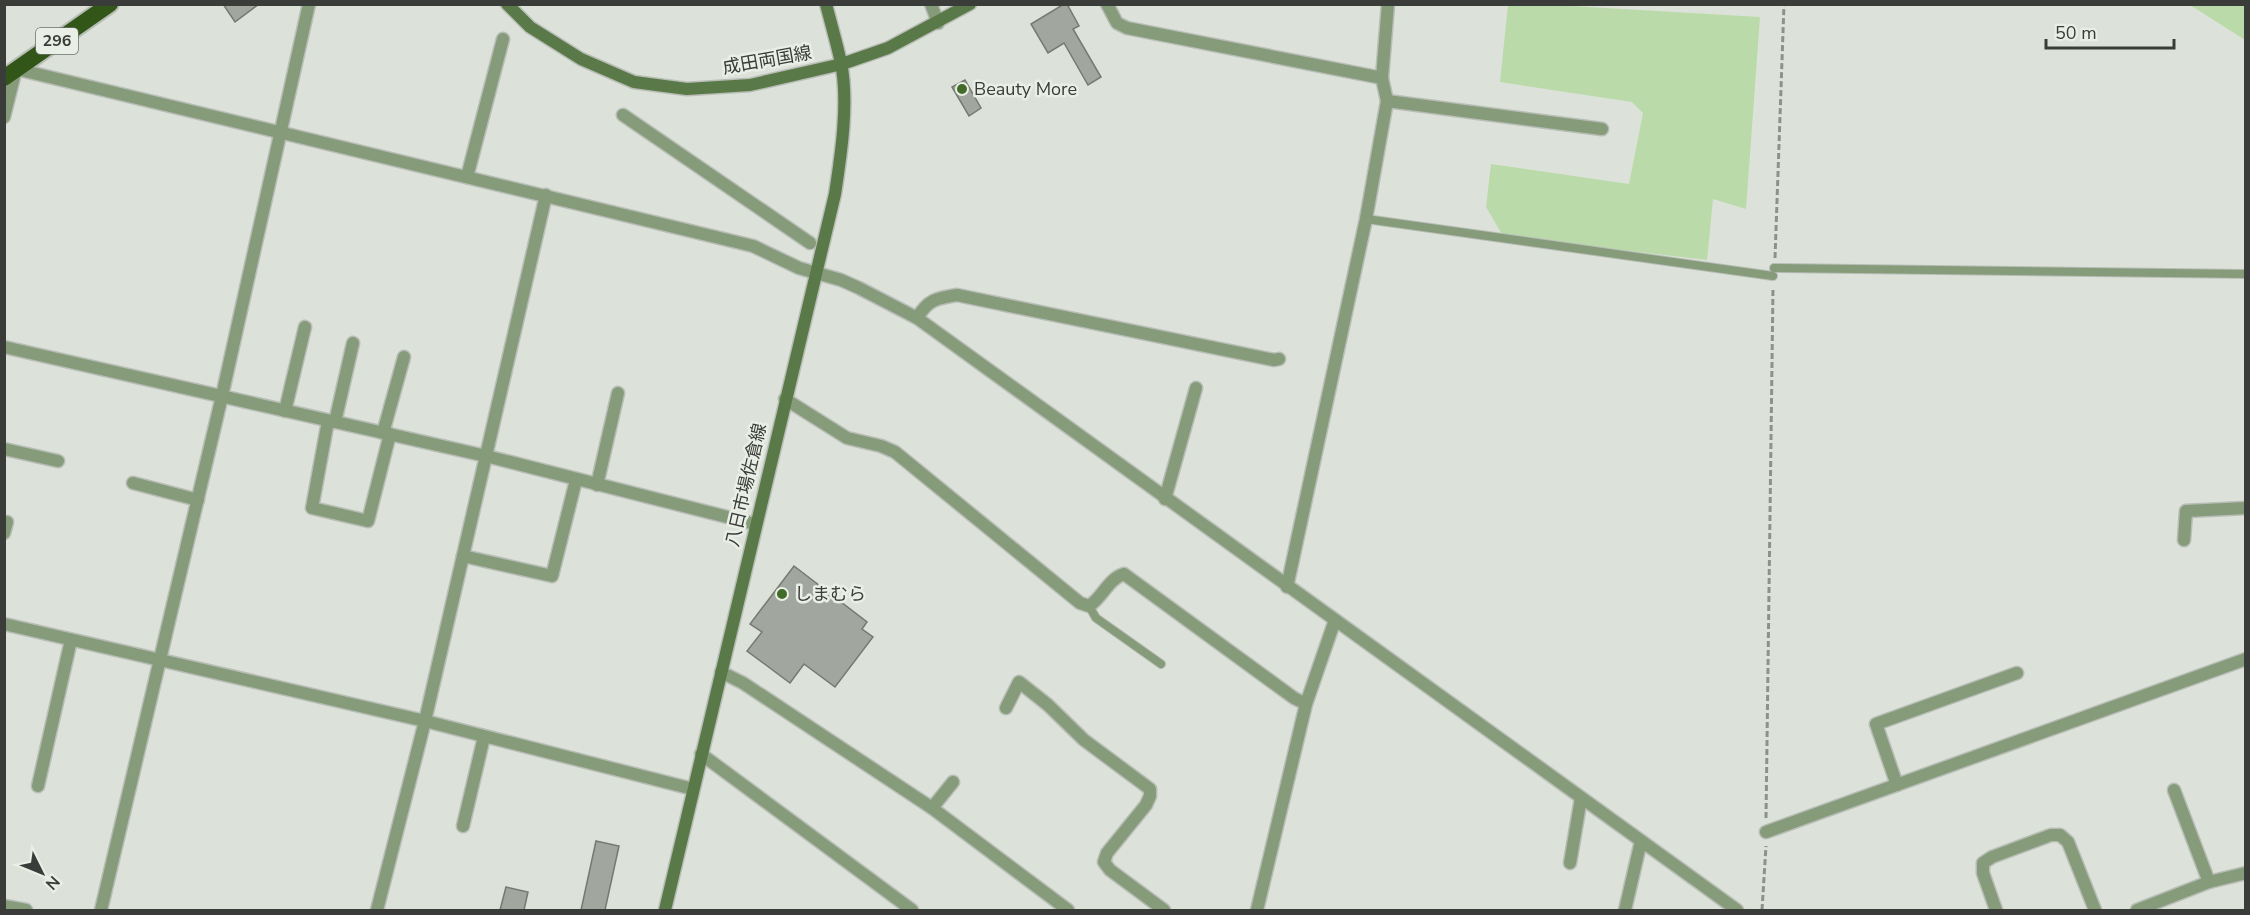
<svg xmlns="http://www.w3.org/2000/svg" width="2250" height="915" font-family="'Nunito Sans','Noto Sans JP',sans-serif">
  <rect width="100%" height="100%" fill="#dce2d9"/>
  <g fill="#badba9">
    <polygon points="1508,5 1554,5 1760,17 1746,209 1713,199 1707,260 1503,236 1486,207 1491,164 1629,184 1643,113 1632,102 1500,82"/>
    <polygon points="2190,5 2245,5 2245,40"/>
  </g>
  <g fill="#a1a79e" stroke="#747971" stroke-width="1.5">
    <polygon points="223,4 259,4 235,22"/>
    <polygon points="1064,4 1067,4 1079,26 1073,29 1101,77 1088,85 1064,43 1048,53 1031,24"/>
    <polygon points="965,80 981,108 969,116 952,87"/>
    <polygon points="794,566 867,622 862,629 873,637 835,687 804,664 790,683 747,651 762,632 750,624"/>
    <polygon points="596,841 619,846 605,910 581,910"/>
    <polygon points="506,887 528,892 524,910 500,910"/>
  </g>
  <g fill="none" stroke-linecap="round" stroke-linejoin="round">
    <g stroke="#b8bdb6" stroke-width="10">
      <g id="service">
        <polyline points="1366,219 1773,276"/>
        <polyline points="1774,268 2246,274"/>
        <polyline points="1089,606 1096,618 1161,664"/>
      </g>
    </g>
    <g stroke="#b8bdb6" stroke-width="15">
      <g id="minor">
        <polyline points="931,4 938,23"/>
        <polyline points="1107,4 1117,23 1127,28 1382,78"/>
        <polyline points="1387,101 1602,129"/>
        <polyline points="623,115 810,243"/>
        <polyline points="4,117 16,69 753,246 799,268 841,280 859,288 917,318 1737,910"/>
        <polyline points="467,177 503,39"/>
        <path d="M917,318C928,300 936,298 957,295L1274,360L1279,359"/>
        <polyline points="4,347 486,456 755,524"/>
        <path d="M785,399L847,438L881,446L895,452L1080,603L1089,606C1103,597 1108,579 1124,574L1294,698L1306,704"/>
        <polyline points="285,411 305,327"/>
        <polyline points="328,421 312,508 368,521 390,434"/>
        <polyline points="335,422 353,343"/>
        <polyline points="383,433 404,357"/>
        <polyline points="4,449 58,461"/>
        <polyline points="133,483 198,500"/>
        <polyline points="597,485 618,393"/>
        <polyline points="1165,499 1196,388"/>
        <polyline points="4,533 7,522"/>
        <polyline points="2184,540 2186,511 2246,508"/>
        <polyline points="463,556 552,576 576,480"/>
        <polyline points="1287,587 1366,219 1387,101 1382,78 1388,4"/>
        <polyline points="4,624 425,721 693,789"/>
        <polyline points="721,672 743,683 932,808 1068,910"/>
        <polyline points="1006,708 1019,682 1048,705 1084,740 1150,789 1150,796 1146,805 1107,853 1104,862 1110,870 1164,910"/>
        <polyline points="701,754 912,910"/>
        <polyline points="1897,785 1876,724 2017,673"/>
        <polyline points="38,786 71,640"/>
        <polyline points="2174,790 2209,882"/>
        <polyline points="932,808 953,782"/>
        <polyline points="463,826 484,737"/>
        <polyline points="1766,832 2246,659"/>
        <polyline points="1570,863 1581,798"/>
        <polyline points="101,910 222,396 309,4"/>
        <polyline points="377,910 425,721 546,195"/>
        <polyline points="1257,910 1306,704 1335,620"/>
        <polyline points="1625,910 1641,841"/>
        <polyline points="1996,910 1983,873 1983,863 1992,857 2051,835 2060,835 2068,842 2095,910"/>
        <polyline points="2137,910 2209,882 2246,873"/>
      </g>
    </g>
    <g stroke="#b8bdb6" stroke-width="15">
      <polyline id="tertiary" points="4,906 26,910"/>
    </g>
    <g stroke="#b8bdb6" stroke-width="15">
      <g id="secondary">
        <polyline points="507,4 530,27 581,59 634,82 687,89 750,85 842,64 888,48 970,4"/>
        <path d="M665,910L835,194C841,155 849,102 841,63C837,44 831,24 826,4"/>
      </g>
    </g>
    <g stroke="#b8bdb6" stroke-width="20">
      <polyline id="trunk" points="4,78 110,4"/>
    </g>
    <g stroke="#8d918b" stroke-width="3" stroke-dasharray="6 3" stroke-linecap="butt">
      <polyline points="1775,258 1784,4"/>
      <polyline points="1766,818 1773,288"/>
      <polyline points="1762,910 1766,846"/>
    </g>
    <use href="#service" stroke="#859b7a" stroke-width="8"/>
    <use href="#minor" stroke="#859b7a" stroke-width="12"/>
    <use href="#tertiary" stroke="#859b7a" stroke-width="12"/>
    <use href="#secondary" stroke="#5a7948" stroke-width="12"/>
    <use href="#trunk" stroke="#315618" stroke-width="16"/>
  </g>
  <g fill="#426b27" stroke="#e9efe6" stroke-width="2">
    <circle cx="962" cy="89" r="6"/>
    <circle cx="782" cy="594" r="6"/>
  </g>
  <g text-anchor="middle" dominant-baseline="central" stroke-width="5" stroke-linejoin="round" paint-order="stroke">
    <rect fill="#e9efe6" stroke="#6e726d" stroke-width="1.5" x="36" y="28" width="42" height="26" rx="4.5"/>
    <g font-size="16" font-weight="bold" fill="#3a3c39">
      <text x="57" y="41">296</text>
    </g>
    <g font-size="18" fill="#3a3c39" stroke="#e9efe6">
      <text transform="translate(767 60) rotate(-10)">成田両国線</text>
      <text transform="translate(746 485) rotate(-77)">八日市場佐倉線</text>
    </g>
    <g font-size="18" fill="#3a3c39" stroke="#e9efe6" text-anchor="start">
      <text x="974" y="89">Beauty More</text>
      <text x="794" y="594">しまむら</text>
    </g>
  </g>
  <rect width="2250" height="915" fill="none" stroke="#3a3c39" stroke-width="12"/>
  <g transform="translate(42 873) rotate(133)" stroke="#e9efe6" stroke-width="4.5" paint-order="stroke">
  <path d="M0-4.5L10 22L0 15L-10 22Z" fill="#3a3c39"/>
  <text y="-9" font-size="16" font-weight="bold" text-anchor="middle" fill="#3a3c39">N</text>
  </g>
  <path d="M2046 39v9h128v-9" fill="none" stroke="#3a3c39" stroke-width="3"/>
  <text x="2055" y="39" font-size="18" fill="#3a3c39" stroke="#e9efe6" stroke-width="4.5" paint-order="stroke">50 m</text>
</svg>
